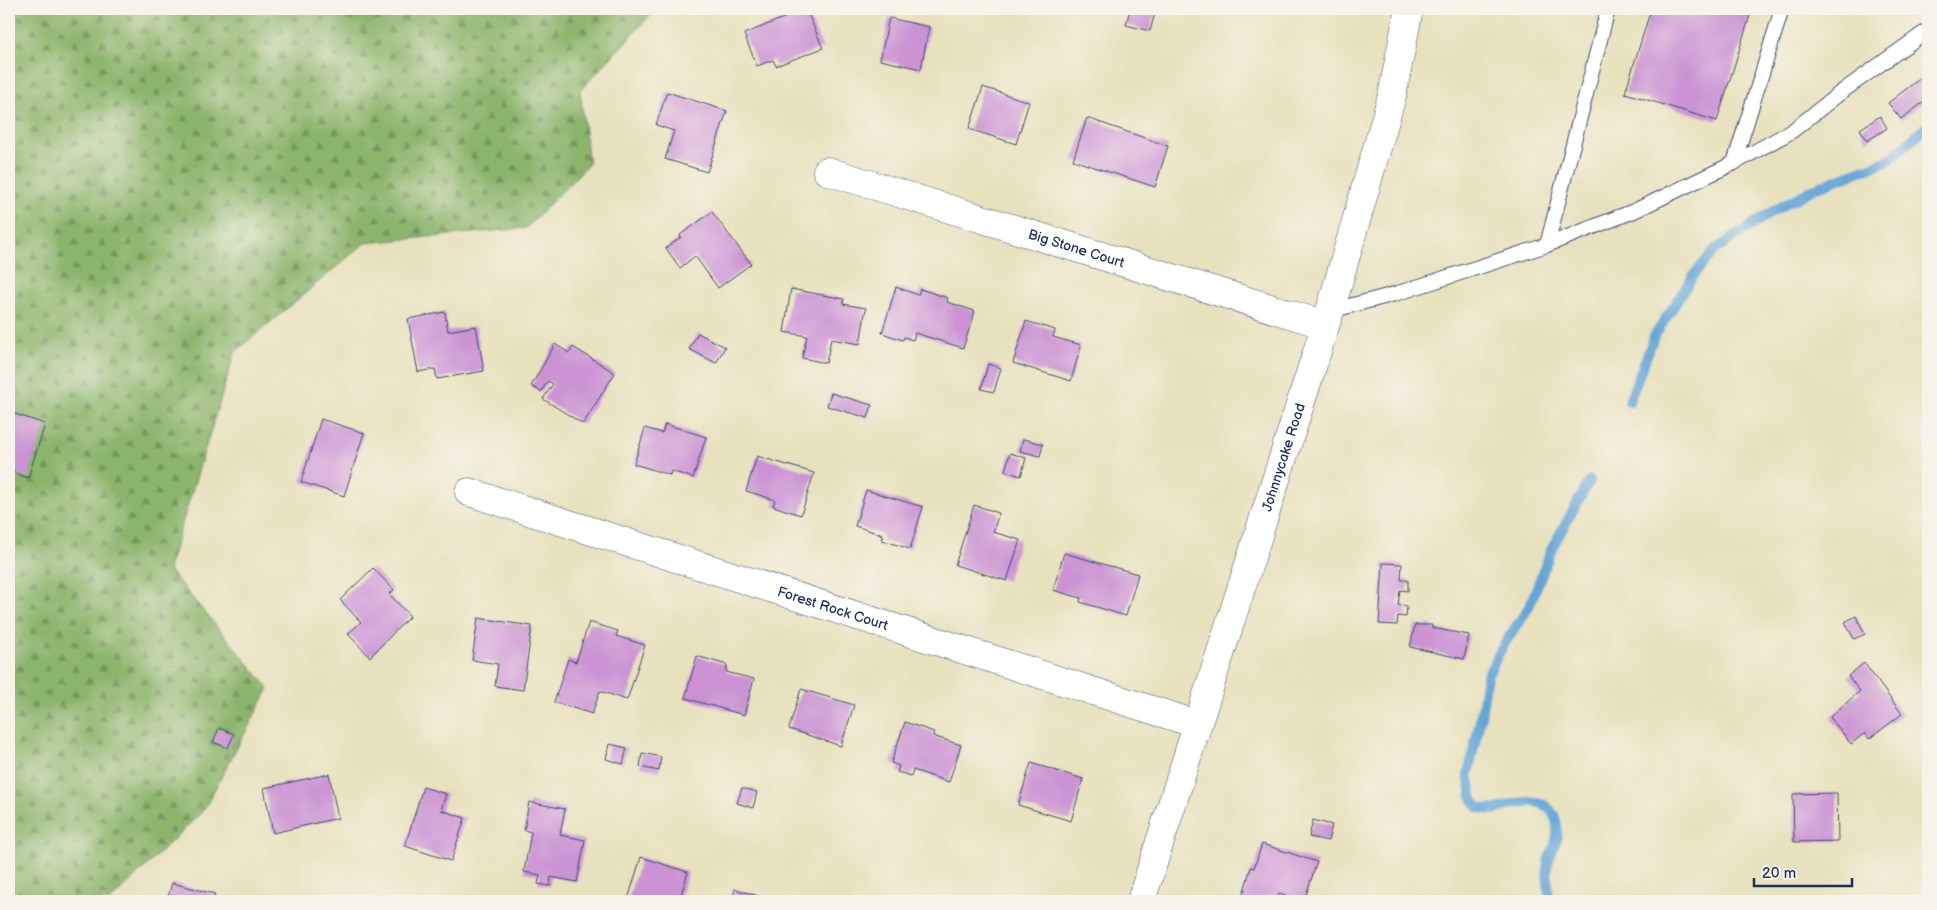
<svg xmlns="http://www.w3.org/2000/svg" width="1937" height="910" font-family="'Balsamiq Sans',sans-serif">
  <defs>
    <pattern id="forest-firs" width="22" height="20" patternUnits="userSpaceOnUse" patternTransform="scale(1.25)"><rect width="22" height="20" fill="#8cb56c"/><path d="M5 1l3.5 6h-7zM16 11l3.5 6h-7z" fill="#72945c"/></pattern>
  </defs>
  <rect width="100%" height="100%" fill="#f7f3e8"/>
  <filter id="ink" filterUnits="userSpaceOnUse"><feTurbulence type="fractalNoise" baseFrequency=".02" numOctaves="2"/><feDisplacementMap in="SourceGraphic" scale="10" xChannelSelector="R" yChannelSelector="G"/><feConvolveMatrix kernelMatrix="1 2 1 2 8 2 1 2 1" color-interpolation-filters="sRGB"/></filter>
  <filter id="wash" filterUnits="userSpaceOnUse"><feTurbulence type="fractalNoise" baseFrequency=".0096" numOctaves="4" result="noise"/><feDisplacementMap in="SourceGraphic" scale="20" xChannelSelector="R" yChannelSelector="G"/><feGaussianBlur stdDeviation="1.12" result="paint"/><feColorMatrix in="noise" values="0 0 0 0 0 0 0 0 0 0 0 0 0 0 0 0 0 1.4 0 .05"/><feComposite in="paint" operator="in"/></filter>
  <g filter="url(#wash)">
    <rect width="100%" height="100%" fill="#e8e1bd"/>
    <polygon fill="url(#forest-firs)" stroke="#547265" points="9,9 656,9 580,91 589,164 526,228 365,243 235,352 168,569 269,688 203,811 110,901 9,901"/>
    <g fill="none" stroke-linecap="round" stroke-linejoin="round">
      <g stroke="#64a5d8" stroke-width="10">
        <polyline points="1629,402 1654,337 1693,276 1716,249 1773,211 1813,189 1889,160 1928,125"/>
        <path d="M1549,901C1549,889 1546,875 1548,862C1549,855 1555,848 1556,841C1561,816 1549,799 1524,802C1505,804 1499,813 1479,808L1473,800L1468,775L1481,716L1487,676L1503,646L1529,607L1552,548L1590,480"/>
      </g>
    </g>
    <g id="blocks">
      <g fill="#cb93d4">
        <polygon points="806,9 823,48 776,66 773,60 757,66 744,34"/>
        <polygon points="1130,9 1156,9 1150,31 1126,25"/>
        <polygon points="1651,9 1752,9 1717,121 1625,93"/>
        <polygon points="889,18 929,27 921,69 880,60"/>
        <polygon points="1927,73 1928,99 1901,119 1888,103"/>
        <polygon points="983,87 1029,102 1016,144 969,129"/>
        <polygon points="667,92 727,111 707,172 665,159 674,131 656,125"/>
        <polygon points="1880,116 1887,128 1867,141 1860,129"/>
        <polygon points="1087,118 1168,146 1155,187 1073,160"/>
        <polygon points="712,212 751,264 718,288 695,256 680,268 666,248 681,237 680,235"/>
        <polygon points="896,287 918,295 920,289 948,298 947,302 975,311 963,348 915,333 913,340 904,337 903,340 882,333"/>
        <polygon points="791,289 844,299 843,304 866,308 860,344 831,339 826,363 802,358 807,336 784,332"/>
        <polygon points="445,312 448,331 476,326 484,371 437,379 435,369 418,372 408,319"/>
        <polygon points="1026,321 1055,330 1053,337 1081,345 1071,381 1013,363"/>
        <polygon points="698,333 725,347 716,363 689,349"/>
        <polygon points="555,344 569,353 573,347 615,373 583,424 543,399 553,384 548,381 541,392 531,386"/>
        <polygon points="988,364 1001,368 994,392 981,389"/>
        <polygon points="831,393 872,405 868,418 827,406"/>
        <polygon points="9,412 45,424 28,478 9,471"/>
        <polygon points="321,419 364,433 344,496 301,482"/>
        <polygon points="665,424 706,437 693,478 671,471 670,475 634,464 645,428 662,433"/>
        <polygon points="1023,439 1043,444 1040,456 1020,451"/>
        <polygon points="1010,453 1026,458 1021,476 1005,471"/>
        <polygon points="757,456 814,473 801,515 773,506 775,500 746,491"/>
        <polygon points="866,490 923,507 910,549 882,540 883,535 855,526"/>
        <polygon points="974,505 999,513 993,532 1020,540 1007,581 955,565"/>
        <polygon points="1064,553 1138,574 1126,616 1080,602 1081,598 1053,590"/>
        <polygon points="1383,563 1402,564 1401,580 1408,580 1408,591 1400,590 1398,605 1407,606 1406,617 1398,616 1397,625 1379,624"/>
        <polygon points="373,568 394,590 389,594 410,616 370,657 348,634 361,622 340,600"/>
        <polygon points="1856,616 1865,634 1854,639 1845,622"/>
        <polygon points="478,618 532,626 523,690 495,686 498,664 472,660"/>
        <polygon points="589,622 618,631 616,636 645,645 627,700 600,691 592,714 554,702 568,659 576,662"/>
        <polygon points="1415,625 1432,625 1432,628 1469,635 1464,659 1410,647"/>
        <polygon points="697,656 727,665 726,672 754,679 744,715 685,698"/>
        <polygon points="1864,663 1902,714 1869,739 1865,733 1851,744 1830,717 1860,691 1848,676"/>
        <polygon points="801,689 854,705 841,746 789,729"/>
        <polygon points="905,722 934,732 933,736 961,745 949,782 913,770 911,776 897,772 899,766 891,763"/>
        <polygon points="219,728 234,734 228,748 213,742"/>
        <polygon points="609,744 627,748 623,764 606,759"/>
        <polygon points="642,753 661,757 659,771 640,767"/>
        <polygon points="1031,763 1083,779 1071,821 1018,805"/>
        <polygon points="329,774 338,818 273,833 264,788"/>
        <polygon points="423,787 446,794 441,810 465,818 451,861 405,846"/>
        <polygon points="742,788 757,792 753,808 737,803"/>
        <polygon points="1837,793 1838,841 1794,842 1793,794"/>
        <polygon points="529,802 565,809 560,835 585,840 577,882 551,877 550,886 538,884 540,875 524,872 531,832 524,830"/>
        <polygon points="1313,820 1332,825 1328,841 1309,837"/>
        <polygon points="1262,844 1317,862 1304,901 1279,893 1277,901 1241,901 1251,867 1254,868"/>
        <polygon points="641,857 688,872 679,901 634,901 628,899"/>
        <polygon points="172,883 215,894 213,901 167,901"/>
        <polygon points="735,889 775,901 732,901"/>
      </g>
    </g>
  </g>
  <g filter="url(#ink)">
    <use href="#blocks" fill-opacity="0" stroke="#3a4a6c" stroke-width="1"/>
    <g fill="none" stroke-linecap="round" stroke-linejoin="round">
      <g stroke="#3a4a6c" stroke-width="16">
        <g id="service">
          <polyline points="1734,163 1782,9"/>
          <polyline points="1547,245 1608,9"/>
          <polyline points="1330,311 1395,294 1547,245 1634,211 1734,163 1792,131 1840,93 1928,30"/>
        </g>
      </g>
      <g stroke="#3a4a6c" stroke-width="29">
        <g id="minor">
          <path id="s1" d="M827,171L1325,325"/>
          <path id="s2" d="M469,492L1196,724"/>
        </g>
      </g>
      <g stroke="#3a4a6c" stroke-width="29">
        <g id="tertiary">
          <path id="s3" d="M1141,901L1330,311L1392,96L1409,9"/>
        </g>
      </g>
      <use href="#service" stroke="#fff" stroke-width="14"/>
      <use href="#minor" stroke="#fff" stroke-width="28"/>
      <use href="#tertiary" stroke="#fff" stroke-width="28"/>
    </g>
  </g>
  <g text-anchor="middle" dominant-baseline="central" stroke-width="4" stroke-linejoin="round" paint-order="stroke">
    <g font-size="14" fill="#1b2f5e" stroke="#f7f3e8">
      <text stroke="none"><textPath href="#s1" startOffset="261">Big Stone Court</textPath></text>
      <text stroke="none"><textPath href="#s3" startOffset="466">Johnnycake Road</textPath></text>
      <text stroke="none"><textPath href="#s2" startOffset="382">Forest Rock Court</textPath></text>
    </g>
  </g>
  <rect width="1937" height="910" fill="none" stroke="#f7f3e8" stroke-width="30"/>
  <path d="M1754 878v8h98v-8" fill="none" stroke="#1b2f5e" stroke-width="2.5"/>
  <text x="1762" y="878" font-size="15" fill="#1b2f5e" stroke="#f7f3e8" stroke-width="4" paint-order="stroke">20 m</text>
</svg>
